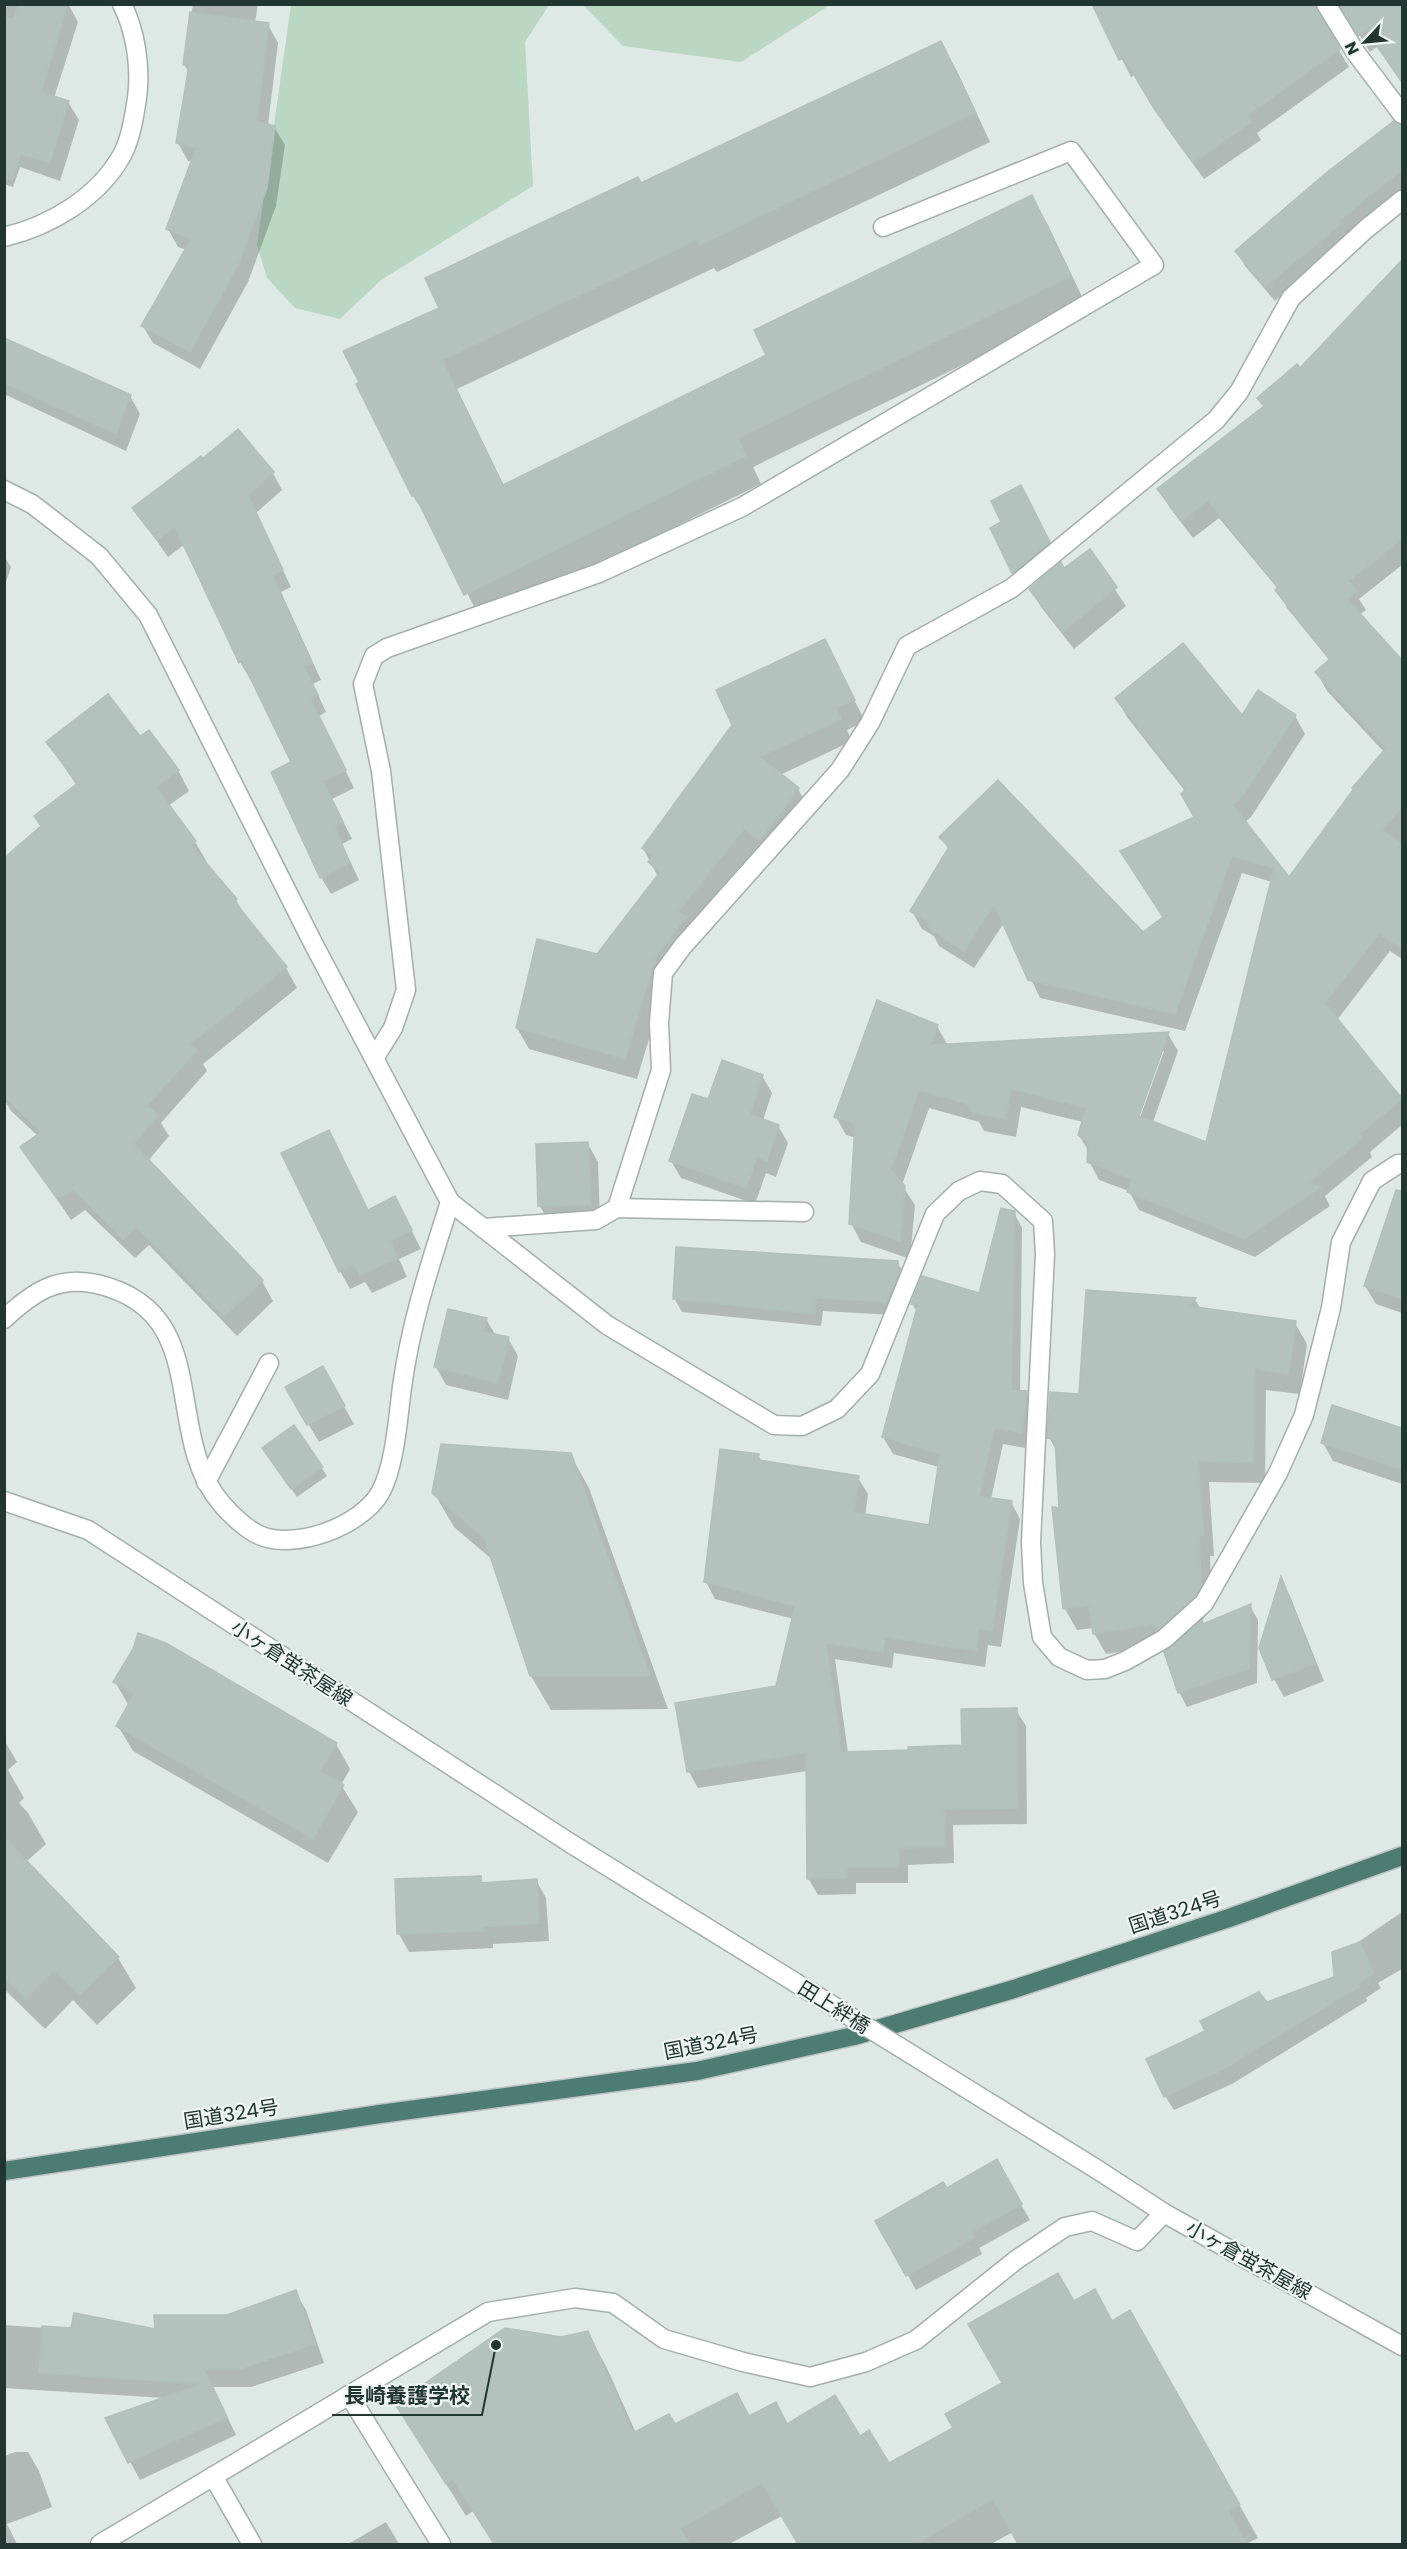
<svg xmlns="http://www.w3.org/2000/svg" width="1407" height="2549" font-family="Poppins,'Noto Sans JP',sans-serif">
  <rect width="100%" height="100%" fill="#dee8e4"/>
  <g fill="#b9d7c2">
    <polygon points="291,5 549,5 525,42 533,186 381,280 340,319 295,308 267,278 257,245"/>
    <polygon points="583,5 830,5 741,62 623,46"/>
  </g>
  <g fill="#0003" fill-rule="evenodd">
    <polygon points="4,4 68,4 78,22 54,98 68,102 79,120 60,181 20,167 13,187 4,184"/>
    <polygon points="193,4 258,4 255,23 268,25 278,43 268,125 274,127 285,145 276,206 248,282 200,369 153,343 143,326 187,250 178,247 168,229 192,162 188,161 178,143 189,73 184,64"/>
    <polygon points="1094,4 1402,4 1402,83 1377,47 1370,52 1347,15 1337,10 1325,17 1325,27 1349,67 1257,133 1261,140 1204,179 1167,128 1135,75 1131,77"/>
    <polygon points="941,43 957,71 990,142 717,272 714,268 457,389 504,486 768,356 1032,197 1048,225 1086,305 753,467 761,484 482,622 431,523 413,496 441,308 641,185"/>
    <polygon points="1393,124 1402,136 1402,191 1347,236 1349,239 1275,301 1245,266 1237,251"/>
    <path d="M1395,270L1402,276V565L1359,599L1366,610L1359,615L1402,663V959L1390,951L1337,1020L1400,1095L1402,1092V1125L1370,1152L1372,1157L1325,1196L1330,1206L1255,1257L1139,1210L1129,1191L1099,1180L1089,1161V1152L1079,1135L1083,1122L1021,1107L1016,1137L984,1131L979,1122L929,1108L902,1185L915,1205L910,1259L861,1242L851,1223L856,1138L846,1135L836,1117L937,1026L948,1046L1168,1034L1178,1051L1153,1122L1207,1144L1272,882L1242,873L1185,1031L1040,998L1004,923L974,968L939,946L934,936L922,929L912,911L949,850L941,837L1143,934L1164,918L1196,818L1185,791L1127,717L1117,699L1242,718L1295,716L1305,734L1251,817L1245,822L1289,880L1384,752L1327,691L1317,673L1330,661L1287,608L1278,589L1219,518L1193,538L1170,508L1159,490L1265,408L1259,398L1300,370ZM1160,1051H1164L1138,1123L1135,1122Z"/>
    <polygon points="4,338 130,396 140,414 126,451 4,394"/>
    <polygon points="238,431 273,473 282,490 256,513 291,587 281,592 321,680 313,684 326,712 319,716 354,788 332,799 352,839 342,844 359,880 331,894 321,877 293,763 252,678 250,679 240,662 185,544 168,557 134,508 203,461"/>
    <polygon points="1025,496 1054,551 1018,581 992,529 1003,523"/>
    <polygon points="1089,551 1126,606 1074,649 1041,607 1031,589 1064,570"/>
    <polygon points="4,556 11,567 4,588"/>
    <polygon points="824,641 865,721 847,730 852,741 780,775 798,789 810,810 771,861 756,849 692,931 667,979 637,1079 529,1049 517,1028 598,955 658,877 643,848"/>
    <polygon points="140,738 178,770 189,791 168,806 195,842 207,862 205,864 236,900 247,920 286,968 297,988 203,1064 207,1071 161,1123 169,1136 148,1161 262,1281 273,1301 237,1336 149,1245 135,1258 85,1210 71,1220 22,1148 38,1136 11,1111 4,1099 42,827 36,817 77,786 48,743"/>
    <polygon points="762,1076 772,1093 763,1120 778,1126 788,1143 776,1177 766,1173 755,1204 681,1178 671,1161 708,1101"/>
    <polygon points="588,1144 598,1162 600,1222 550,1224 540,1206"/>
    <polygon points="395,1198 421,1249 399,1259 407,1277 372,1293 365,1282 350,1289 340,1271 368,1211"/>
    <polygon points="1013,1211 1022,1228 1020,1392 1026,1392 1036,1409 1031,1449 1003,1444 991,1499 1011,1502 1020,1519 1001,1647 988,1645 985,1667 894,1653 892,1668 835,1659 848,1753 910,1752 963,1747 1016,1710 1026,1726 1027,1824 953,1825 954,1863 908,1865 908,1883 856,1883 856,1894 818,1895 808,1878 807,1771 698,1788 689,1772 777,1687 794,1619 715,1599 706,1582 758,1455 762,1462 858,1478 868,1494 865,1516 930,1527 939,1467 893,1454 883,1437 918,1313 912,1304 980,1295"/>
    <polygon points="1390,1212 1402,1216 1402,1313 1376,1304 1365,1286"/>
    <polygon points="897,1262 905,1275 894,1315 823,1311 821,1326 682,1312 674,1298"/>
    <polygon points="1088,1292 1195,1300 1201,1309 1295,1323 1307,1344 1300,1394 1266,1390 1265,1483 1209,1482 1214,1556 1210,1556 1212,1607 1202,1621 1204,1625 1250,1606 1258,1620 1257,1683 1187,1707 1179,1692 1168,1644 1106,1654 1094,1633 1094,1628 1077,1630 1065,1609 1054,1508 1060,1509 1057,1452 1049,1437 1081,1395"/>
    <polygon points="486,1319 496,1336 508,1338 518,1356 508,1400 446,1385 436,1367"/>
    <polygon points="322,1368 354,1424 319,1442 287,1388"/>
    <polygon points="1333,1407 1402,1429 1402,1484 1333,1461 1323,1443"/>
    <polygon points="294,1427 327,1476 297,1497 269,1456"/>
    <polygon points="570,1454 589,1488 668,1709 551,1710 531,1676 494,1561 454,1527 434,1493"/>
    <polygon points="1281,1580 1290,1596 1324,1681 1284,1697 1274,1679"/>
    <polygon points="134,1650 336,1744 350,1769 341,1785 358,1812 328,1863 133,1751 118,1726 129,1706 115,1682"/>
    <polygon points="4,1740 17,1762 8,1770 24,1798 19,1803 28,1813 46,1844 26,1862 118,1958 136,1988 97,2025 73,2000 45,2029 4,1989"/>
    <polygon points="480,1877 484,1885 536,1880 546,1898 549,1941 493,1944 493,1948 409,1952 399,1934"/>
    <polygon points="1402,1912 1402,1969 1378,1983 1381,1988 1366,1998 1367,2001 1232,2084 1174,2110 1165,2096 1335,1978 1351,1947"/>
    <polygon points="997,2162 1030,2220 979,2248 982,2254 916,2290 877,2221 946,2190"/>
    <polygon points="295,2292 306,2310 324,2363 251,2387 213,2387 236,2435 140,2480 107,2419 165,2398 4,2388 4,2325 73,2330 156,2331 227,2316"/>
    <polygon points="1074,2303 1112,2322 1130,2312 1258,2538 1246,2544 1020,2544 1013,2532 991,2544 799,2544 782,2516 729,2544 494,2544 473,2511 466,2516 397,2405 561,2338 587,2333 606,2366 636,2433 749,2418 775,2404 788,2425 859,2438 888,2465 955,2428 1004,2383"/>
    <polygon points="15,2452 28,2452 39,2471 52,2507 7,2524 17,2544 4,2544 4,2456"/>
    <polygon points="386,2522 399,2544 348,2544"/>
  </g>
  <g fill="#b4c2bd" stroke="#b1c0bb" stroke-width="1.5">
    <polygon points="18,4 68,4 41,92 69,101 50,163 21,154 12,180 4,179 4,17 14,19"/>
    <polygon points="1092,4 1315,4 1340,49 1248,115 1252,122 1193,163 1155,110 1124,58 1119,60"/>
    <polygon points="1340,4 1402,4 1402,82 1366,30 1358,36"/>
    <polygon points="190,12 269,23 257,121 275,126 267,188 239,263 190,352 141,326 191,239 166,229 196,148 176,143 189,65 183,65"/>
    <polygon points="941,41 976,113 700,245 697,240 442,360 503,485 766,355 754,330 1032,195 1071,276 738,438 746,456 464,595 415,495 412,496 356,384 359,382 343,351 439,308 425,278 638,177 641,183"/>
    <polygon points="1394,121 1402,125 1402,170 1339,221 1341,224 1265,287 1235,251 1326,173"/>
    <polygon points="1402,260 1402,539 1349,581 1357,591 1347,599 1402,660 1402,807 1382,830 1402,844 1402,948 1379,934 1325,1003 1402,1099 1360,1134 1363,1138 1309,1183 1321,1187 1244,1239 1127,1192 1132,1179 1087,1162 1088,1143 1078,1135 1086,1108 1011,1089 1006,1119 972,1113 970,1105 919,1090 891,1170 905,1186 900,1241 849,1224 855,1124 834,1117 877,1000 938,1025 930,1045 1169,1032 1139,1116 1206,1142 1274,868 1232,856 1175,1014 1028,980 994,904 964,951 927,927 930,923 910,911 949,847 939,837 998,780 1143,932 1163,917 1120,851 1194,817 1181,794 1186,789 1115,698 1183,643 1242,715 1258,690 1296,715 1241,798 1233,805 1289,877 1353,790 1352,788 1386,748 1315,672 1330,659 1275,590 1278,587 1208,501 1182,521 1157,489 1264,406 1257,398 1297,364 1300,368"/>
    <polygon points="4,338 131,395 116,434 4,383"/>
    <polygon points="238,429 274,472 248,495 283,570 272,575 312,663 304,667 318,695 310,698 346,770 323,781 343,822 334,826 350,863 320,878 271,772 291,762 242,661 239,663 175,527 157,540 132,508 201,456 203,458"/>
    <polygon points="1021,485 1050,542 1012,573 990,528 1001,522 991,501"/>
    <polygon points="1090,549 1117,587 1063,632 1029,589 1061,562 1064,568"/>
    <polygon points="825,639 855,700 836,708 841,719 760,757 799,788 759,841 744,829 678,912 686,917 655,958 625,1059 516,1028 537,939 597,954 660,872 648,862 653,856 642,848 732,725 716,690"/>
    <polygon points="108,694 140,736 149,730 179,770 156,787 196,841 191,845 237,899 234,901 287,967 190,1044 197,1050 147,1106 158,1115 134,1144 263,1280 224,1317 136,1226 123,1239 73,1190 58,1200 20,1147 41,1132 4,1097 4,858 41,826 34,816 78,783 46,742"/>
    <polygon points="722,1060 763,1075 750,1114 779,1125 767,1161 757,1157 746,1188 669,1161 692,1094 708,1099"/>
    <polygon points="329,1130 368,1210 395,1196 412,1230 390,1241 398,1258 360,1276 354,1264 339,1272 281,1153"/>
    <polygon points="588,1142 591,1205 538,1206 536,1144"/>
    <polygon points="1396,1190 1402,1191 1402,1299 1364,1286"/>
    <polygon points="1001,1208 1015,1211 1011,1390 1027,1391 1022,1433 994,1428 979,1496 1012,1501 992,1631 979,1629 976,1651 885,1637 883,1652 826,1643 842,1752 908,1750 908,1747 962,1745 961,1709 1017,1708 1018,1808 944,1809 945,1847 899,1848 899,1867 847,1867 847,1878 807,1879 806,1753 687,1772 675,1703 776,1686 795,1606 704,1582 720,1449 759,1454 758,1460 859,1476 854,1512 929,1525 940,1454 882,1437 918,1304 911,1304 922,1276 979,1293"/>
    <polygon points="676,1247 898,1261 898,1268 901,1269 887,1302 816,1298 815,1314 673,1299"/>
    <polygon points="1086,1290 1196,1298 1189,1306 1296,1321 1289,1374 1255,1369 1253,1463 1198,1461 1204,1535 1199,1536 1201,1586 1195,1596 1158,1630 1156,1624 1093,1634 1089,1606 1063,1609 1052,1507 1059,1508 1055,1439 1047,1438 1050,1392 1079,1394"/>
    <polygon points="448,1309 487,1318 484,1332 509,1337 498,1383 434,1367"/>
    <polygon points="323,1366 345,1406 307,1425 285,1387"/>
    <polygon points="1332,1405 1402,1428 1402,1470 1321,1443"/>
    <polygon points="294,1425 323,1467 291,1489 262,1448"/>
    <polygon points="441,1444 571,1453 650,1676 530,1676 484,1538 432,1493"/>
    <polygon points="1281,1576 1315,1663 1272,1680 1259,1648"/>
    <polygon points="1251,1604 1249,1669 1178,1693 1164,1652 1202,1620 1203,1624"/>
    <polygon points="138,1633 166,1643 337,1743 320,1771 344,1785 313,1839 116,1726 134,1694 113,1682 133,1649"/>
    <polygon points="4,1837 119,1957 79,1995 54,1970 26,1999 4,1978"/>
    <polygon points="481,1876 481,1883 537,1879 539,1923 483,1927 484,1931 397,1934 395,1879"/>
    <polygon points="1360,1942 1374,1973 1359,1983 1360,1986 1224,2069 1164,2097 1146,2059 1205,2031 1200,2021 1259,1992 1267,2002 1334,1977 1332,1952"/>
    <polygon points="997,2159 1022,2204 971,2233 974,2238 906,2276 875,2221 943,2182 947,2188"/>
    <polygon points="1058,2273 1074,2301 1095,2289 1112,2321 1130,2310 1240,2505 1228,2511 1247,2544 1018,2544 993,2499 916,2544 798,2544 762,2483 680,2528 690,2544 494,2544 453,2479 446,2484 395,2404 505,2328 561,2337 588,2331 633,2433 669,2414 675,2424 737,2393 749,2416 776,2402 787,2424 835,2395 860,2436 869,2430 889,2463 953,2428 945,2414 1002,2383 968,2324"/>
    <polygon points="296,2290 315,2344 240,2369 204,2369 227,2417 128,2463 105,2418 202,2384 39,2373 42,2326 71,2328 74,2313 155,2329 154,2315 227,2315"/>
  </g>
  <g fill="none" stroke-linecap="round" stroke-linejoin="round">
    <g stroke="#a2afab" stroke-width="21">
      <polyline id="service" points="375,1057 393,1028 406,990 381,771 363,684 374,656 387,648 599,573 742,507 1154,265 1071,151 883,227"/>
    </g>
    <g stroke="#a2afab" stroke-width="21">
      <g id="minor">
        <polyline points="1326,4 1356,53 1402,114"/>
        <polyline points="450,1202 607,1325 774,1425 802,1426 837,1409 870,1374 935,1214 959,1191 980,1181 1002,1184 1043,1221 1045,1254 1031,1542 1033,1583 1042,1637 1059,1657 1087,1670 1105,1669 1125,1661 1164,1639 1204,1603 1278,1473 1304,1415 1331,1308 1341,1242 1372,1181 1398,1164 1402,1164"/>
        <polyline points="617,1208 804,1212"/>
        <polyline points="483,1228 596,1220 617,1208 661,1070 659,1023 663,973 683,946 840,770 870,723 907,646 1012,588 1216,420 1239,392 1291,298 1366,229 1402,200"/>
        <polyline points="206,1482 269,1363"/>
        <polyline points="349,2395 441,2544"/>
        <polyline points="213,2476 252,2544"/>
        <polyline points="100,2544 488,2312 575,2298 613,2303 664,2339 743,2362 810,2377 866,2362 916,2340 1016,2260 1065,2227 1092,2221 1137,2241 1164,2213"/>
      </g>
    </g>
    <g stroke="#a2afab" stroke-width="21">
      <g id="tertiary">
        <path d="M4,237C50,226 98,198 122,155C131,138 134,117 137,98C141,68 136,32 122,4"/>
        <path d="M4,490L32,504L99,556L148,615L313,943L450,1202C430,1265 411,1321 402,1387C398,1417 395,1467 380,1493C361,1526 295,1551 259,1535C246,1529 230,1514 221,1503C161,1432 215,1312 97,1284C57,1275 32,1293 4,1319"/>
        <polyline points="4,1501 88,1530 570,1843"/>
        <polyline points="1098,2170 1164,2213 1402,2346"/>
      </g>
    </g>
    <g stroke="#bcc3c1" stroke-width="21">
      <polyline id="trunk" points="4,2171 380,2114 697,2071 854,2036 1014,1989 1229,1918 1402,1856"/>
    </g>
    <use href="#service" stroke="#fff" stroke-width="18"/>
    <use href="#minor" stroke="#fff" stroke-width="18"/>
    <use href="#tertiary" stroke="#fff" stroke-width="18"/>
    <use href="#trunk" stroke="#4c7c72" stroke-width="18"/>
    <g stroke="#a2afab" stroke-width="21" stroke-linecap="butt">
      <polyline id="tertiary-bridge" points="570,1843 1098,2170"/>
    </g>
    <use href="#tertiary-bridge" stroke="#fff" stroke-width="18"/>
  </g>
  <g text-anchor="middle" dominant-baseline="central" stroke-width="4.5" stroke-linejoin="round" paint-order="stroke">
    <g font-size="20" fill="#213631" stroke="#eef5f2">
      <text transform="translate(292 1663) rotate(33)">小ヶ倉蛍茶屋線</text>
      <text transform="translate(1175 1912) rotate(-18)">国道324号</text>
      <text transform="translate(834 2007) rotate(32)">田上絆橋</text>
      <text transform="translate(711 2043) rotate(-11)">国道324号</text>
      <text transform="translate(231 2114) rotate(-9)">国道324号</text>
      <text transform="translate(1249 2260) rotate(29)">小ヶ倉蛍茶屋線</text>
    </g>
  </g>
  <path fill="none" stroke="#213631" stroke-width="2" d="M496 2345L482 2415H332"/>
  <circle fill="#213631" stroke="#eef5f2" stroke-width="2" cx="496" cy="2345" r="6"/>
  <g font-size="21" text-anchor="middle" font-weight="bold" fill="#213631" stroke="#eef5f2" stroke-width="4.5" stroke-linejoin="round" paint-order="stroke">
    <text x="407" y="2403">長崎養護学校</text>
  </g>
  <rect width="1407" height="2549" fill="none" stroke="#213631" stroke-width="12"/>
  <g transform="translate(1365 42) rotate(244)" stroke="#eef5f2" stroke-width="4.5" paint-order="stroke">
  <path d="M0-4.5L10 22L0 15L-10 22Z" fill="#213631"/>
  <text y="-9" font-size="16" font-weight="bold" text-anchor="middle" fill="#213631">N</text>
  </g>
</svg>
